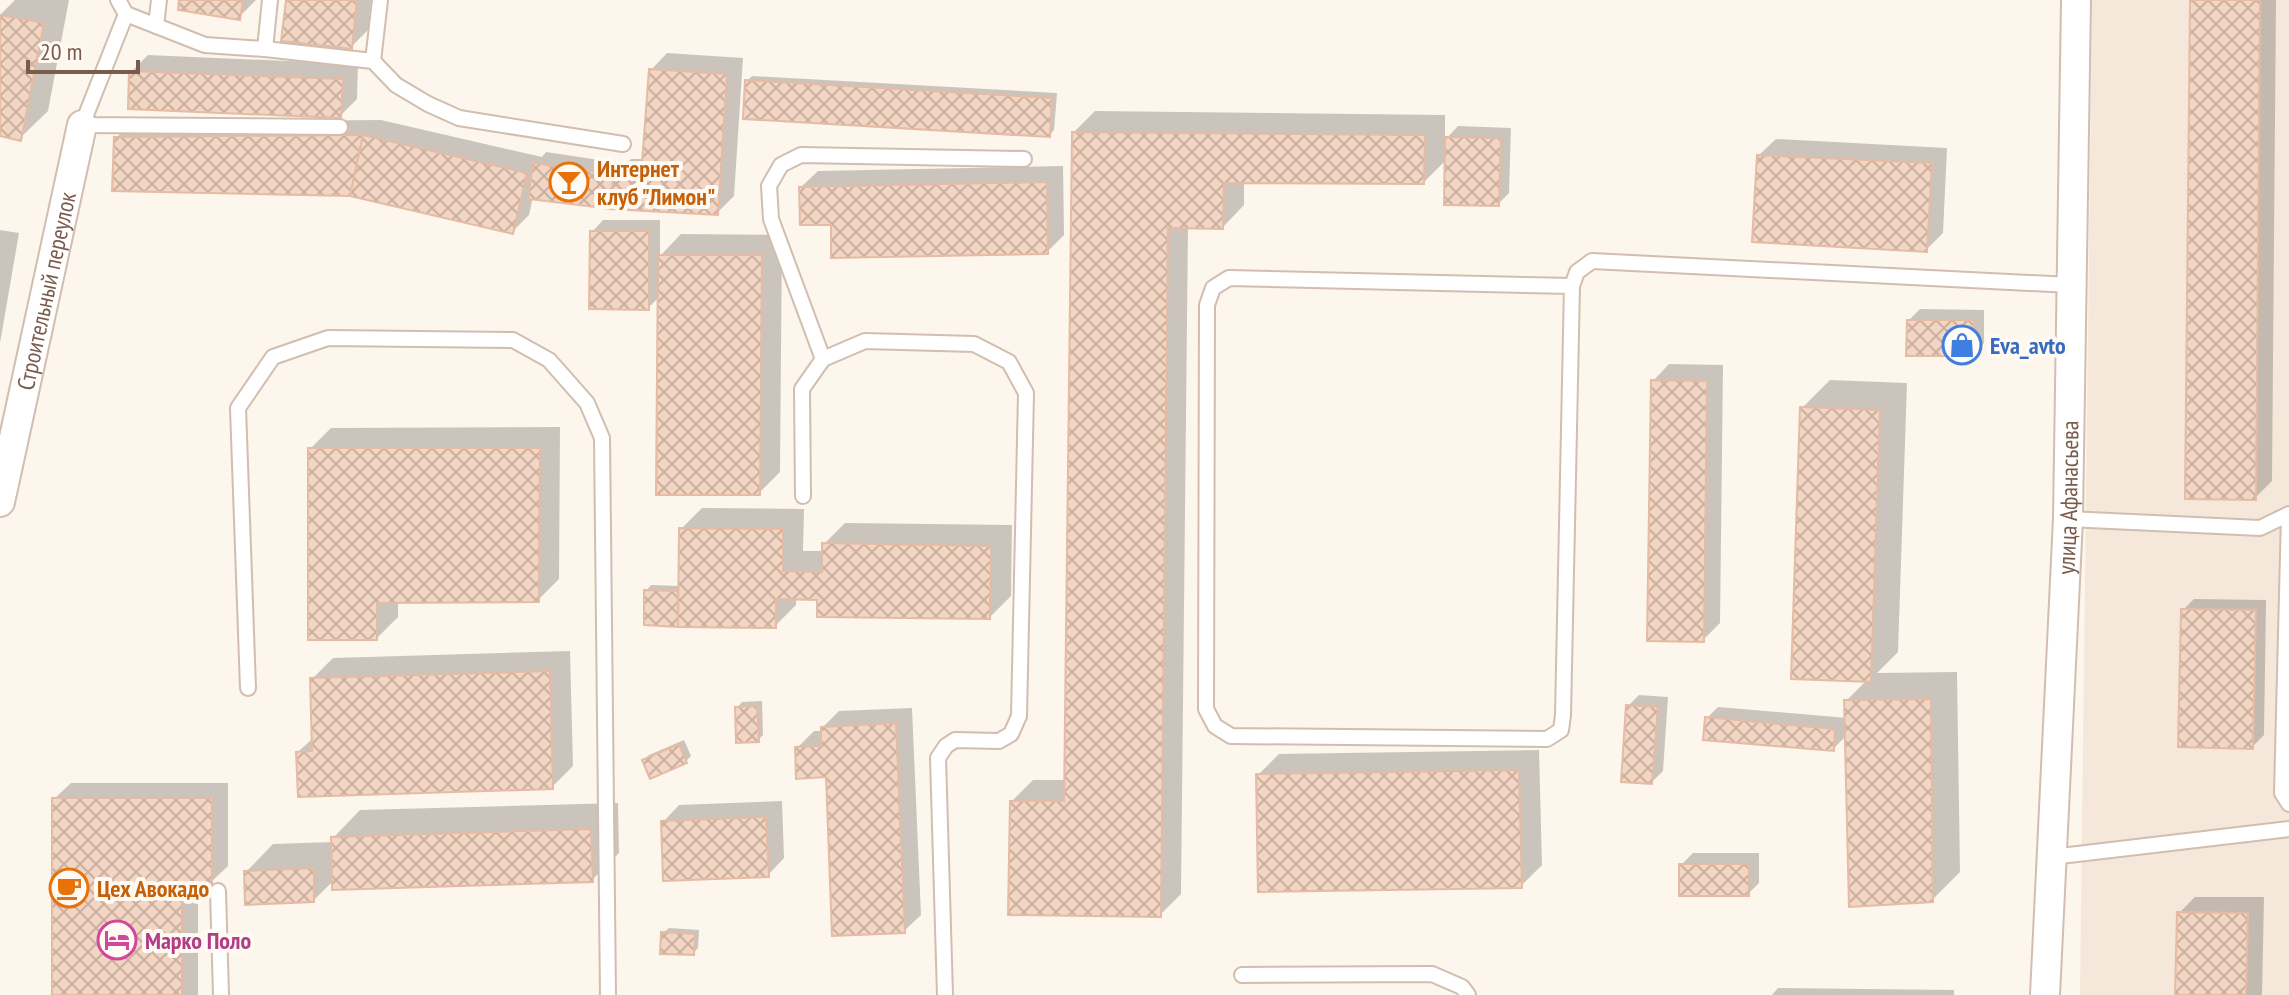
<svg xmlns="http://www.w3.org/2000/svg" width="2289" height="995" font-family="'PT Sans Narrow',sans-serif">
  <defs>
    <pattern id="building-cross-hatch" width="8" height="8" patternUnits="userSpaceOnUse" patternTransform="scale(2)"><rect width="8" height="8" fill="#f3d5c3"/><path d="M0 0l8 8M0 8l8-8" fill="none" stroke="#cab0a1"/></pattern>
  </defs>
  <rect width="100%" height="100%" fill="#fdf6ec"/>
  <polygon fill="#f5e8da" points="2092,0 2289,0 2289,995 2080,995"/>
  <g fill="#0003">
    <polygon points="15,0 69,0 48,111 20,138 0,134 0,15"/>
    <polygon points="181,0 256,0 239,17"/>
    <polygon points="288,0 371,0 368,30 351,47"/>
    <polygon points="2192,0 2276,0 2272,481 2255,498"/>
    <polygon points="667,53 743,58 734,196 717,213 533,197 529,215 512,232 116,138 132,122 381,120 542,157 546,152 626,164 631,159 644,159 651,70"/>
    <polygon points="148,55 358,64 357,99 340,116 131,72"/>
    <polygon points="752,76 1057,93 1054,130 1049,135 747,81"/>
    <polygon points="1095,111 1445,115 1445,140 1458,126 1511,128 1509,193 1498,204 1447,159 1424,182 1244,181 1244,205 1223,227 1188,226 1181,894 1160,915 1012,801 1033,780 1066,780 1074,132"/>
    <polygon points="1776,139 1947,148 1943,233 1926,250 1759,155"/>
    <polygon points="1063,166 1064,235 1047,252 833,222 801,187 818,171"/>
    <polygon points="603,220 660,220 660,256 681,234 782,235 780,472 759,493 660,296 648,308 592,232"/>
    <polygon points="0,230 19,233 0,343"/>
    <polygon points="1920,309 1984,310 1984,343 1973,354 1909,320"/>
    <polygon points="1669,364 1723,365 1720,623 1703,640 1653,381"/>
    <polygon points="1830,380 1907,383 1898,652 1877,673 1957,672 1960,872 1932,900 1847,735 1833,749 1707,718 1718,707 1847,718 1846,701 1867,680 1802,408"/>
    <polygon points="560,427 559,579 538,600 398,601 398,617 377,638 310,449 331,428"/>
    <polygon points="702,508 804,509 803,551 824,551 824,544 845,523 1012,525 1011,596 990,617 819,598 796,597 796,605 775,626 678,625 646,591 651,585 680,586 681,529"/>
    <polygon points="2194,599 2266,600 2264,735 2252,747 2183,610"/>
    <polygon points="570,651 573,766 552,787 298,752 313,738 312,679 333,658"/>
    <polygon points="1639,695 1668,697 1663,771 1652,782 1628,706"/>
    <polygon points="762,701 763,735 758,740 737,708 742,702"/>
    <polygon points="912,708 921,915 904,931 828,775 797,748 814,731 823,731 823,727 839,711"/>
    <polygon points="684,740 691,756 686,761 644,760 649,755"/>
    <polygon points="1539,750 1542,865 1521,886 1258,775 1279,754"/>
    <polygon points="71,783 228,783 228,866 211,882 198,882 198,995 54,995 54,799"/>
    <polygon points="782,801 784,858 768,875 663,822 679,805"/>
    <polygon points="618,803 619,853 592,880 334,880 314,900 246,872 273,844 333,842 333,838 360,810"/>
    <polygon points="1693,853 1759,853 1759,883 1748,894 1681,865"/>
    <polygon points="2195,897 2264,897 2262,995 2177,995 2179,913"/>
    <polygon points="669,928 699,930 698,948 693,953 663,933"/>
    <polygon points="1778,988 1954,990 1954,995 1772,995"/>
  </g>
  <g fill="url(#building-cross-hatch)" stroke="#e6bba3" stroke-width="2">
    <polygon points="179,0 243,0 240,20 178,10"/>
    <polygon points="286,0 357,0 352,49 281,41"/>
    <polygon points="2190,0 2260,0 2256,500 2185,499"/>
    <polygon points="0,15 44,23 21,141 0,136"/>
    <polygon points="649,69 727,74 718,215 611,209 613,174 641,176"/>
    <polygon points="129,71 343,79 341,118 128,109"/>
    <polygon points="745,80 1052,98 1050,137 743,119"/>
    <polygon points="1072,132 1425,135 1424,184 1224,183 1223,229 1168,228 1161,917 1008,915 1010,801 1064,801"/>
    <polygon points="363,135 350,196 112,191 114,137"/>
    <polygon points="363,135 527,173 513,234 350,196"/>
    <polygon points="1445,137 1501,138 1499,206 1444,205"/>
    <polygon points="1757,155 1932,163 1927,252 1752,242"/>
    <polygon points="533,163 613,174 611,209 528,199"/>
    <polygon points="1047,182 1048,254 831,258 831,225 800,225 799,187"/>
    <polygon points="590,231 649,231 649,310 589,309"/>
    <polygon points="658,255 762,255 760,495 656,495"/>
    <polygon points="1907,320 1974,320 1973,356 1906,356"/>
    <polygon points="1651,380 1707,381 1704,642 1647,641"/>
    <polygon points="1800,407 1880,410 1871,682 1791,679"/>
    <polygon points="308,448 540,448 539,602 377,603 377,640 308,640"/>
    <polygon points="679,528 783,529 783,571 822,572 822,543 991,546 990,619 817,617 817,600 776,599 776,628 678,627"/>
    <polygon points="644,590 678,591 678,627 644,625"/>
    <polygon points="2181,609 2256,610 2253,749 2178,747"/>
    <polygon points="550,671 553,789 298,797 296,752 312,751 310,678"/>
    <polygon points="1931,699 1933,902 1849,907 1844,700"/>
    <polygon points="1626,705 1658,707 1652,784 1621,782"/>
    <polygon points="757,706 759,742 736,743 735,707"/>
    <polygon points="1705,717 1835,729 1834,751 1703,740"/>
    <polygon points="896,723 905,933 832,936 826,777 796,779 795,747 821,746 821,727"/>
    <polygon points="679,744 687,763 650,779 642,760"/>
    <polygon points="1519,770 1522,888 1258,892 1256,774"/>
    <polygon points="52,798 212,798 212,884 182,884 182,995 52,995"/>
    <polygon points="766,817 769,877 663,881 661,821"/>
    <polygon points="591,829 593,882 332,890 331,837"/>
    <rect x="1679" y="864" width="70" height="32"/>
    <polygon points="314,868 314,902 245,905 244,871"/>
    <polygon points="2177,912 2248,913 2246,995 2175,995"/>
    <polygon points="661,932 695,934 694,955 660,954"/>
  </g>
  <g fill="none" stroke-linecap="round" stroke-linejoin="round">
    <g stroke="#d1beb0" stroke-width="18">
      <g id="service">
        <polyline points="118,0 126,14"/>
        <polyline points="156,26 159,0"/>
        <polyline points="265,49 270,0"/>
        <polyline points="373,61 380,0"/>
        <polyline points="340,127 82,125 126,14 205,45 265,49 373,61 396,85 428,104 459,118 623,144"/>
        <polyline points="1572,286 1229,278 1213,288 1207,305 1206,709 1215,726 1231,736 1547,739 1561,730 1563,715 1572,286 1577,272 1592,261 2071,285"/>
        <polyline points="823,359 771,219 769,186 781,165 801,155 1024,159"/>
        <polyline points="803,496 802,389 823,359 865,341 974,344 1009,362 1026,393 1019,716 1011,734 999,741 955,740 946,746 938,758 945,995"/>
        <polyline points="2289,515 2282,793 2289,804"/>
        <polyline points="2068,519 2260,528 2289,514"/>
        <polyline points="248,688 238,408 273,357 328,338 513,340 549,360 587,403 602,438 608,995"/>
        <polyline points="2052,857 2289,829"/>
        <polyline points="218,891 221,995"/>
        <polyline points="1242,975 1432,974 1462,987 1468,995"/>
      </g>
    </g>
    <g stroke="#d1beb0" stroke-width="32">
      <g id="minor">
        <path id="s1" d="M0,502L82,125"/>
        <path id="s2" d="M2045,995L2068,519L2076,0"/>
      </g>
    </g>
    <use href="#service" stroke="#fff" stroke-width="14"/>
    <use href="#minor" stroke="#fff" stroke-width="28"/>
  </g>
  <defs>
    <g id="bar-ring" transform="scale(2)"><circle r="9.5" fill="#fffaf3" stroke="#e8710a" stroke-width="1.5"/><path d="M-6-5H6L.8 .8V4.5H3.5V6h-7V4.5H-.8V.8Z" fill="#e8710a"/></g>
    <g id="shop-ring" transform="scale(2)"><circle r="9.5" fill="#fffaf3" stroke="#3f7fe0" stroke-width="1.5"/><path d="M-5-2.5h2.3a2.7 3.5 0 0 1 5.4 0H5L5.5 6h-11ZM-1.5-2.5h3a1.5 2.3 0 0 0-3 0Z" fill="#3f7fe0"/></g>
    <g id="cafe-ring" transform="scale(2)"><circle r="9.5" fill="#fffaf3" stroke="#e8710a" stroke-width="1.5"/><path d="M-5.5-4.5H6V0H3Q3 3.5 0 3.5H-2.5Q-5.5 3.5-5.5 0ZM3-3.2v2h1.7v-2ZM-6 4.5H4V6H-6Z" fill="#e8710a"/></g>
    <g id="hotel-ring" transform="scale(2)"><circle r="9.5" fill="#fffaf3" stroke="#d1479c" stroke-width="1.5"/><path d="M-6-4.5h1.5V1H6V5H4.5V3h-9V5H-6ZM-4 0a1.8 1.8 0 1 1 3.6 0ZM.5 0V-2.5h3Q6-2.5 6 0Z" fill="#d1479c"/></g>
  </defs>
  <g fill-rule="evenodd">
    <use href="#bar-ring" x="569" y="182"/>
    <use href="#shop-ring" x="1962" y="345"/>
    <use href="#cafe-ring" x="69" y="888"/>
    <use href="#hotel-ring" x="117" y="940"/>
  </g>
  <g text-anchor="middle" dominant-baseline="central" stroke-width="8" stroke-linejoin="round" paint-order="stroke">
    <g font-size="24" font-weight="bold" fill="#c56008" stroke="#fffaf3" text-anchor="start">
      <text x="597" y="168">Интернет<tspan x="597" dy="28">клуб "Лимон"</tspan></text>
      <text x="97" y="888">Цех Авокадо</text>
    </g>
    <g font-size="24" fill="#7a5c4d" stroke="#fffaf3">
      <text stroke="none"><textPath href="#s1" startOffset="216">Строительный переулок</textPath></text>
      <text stroke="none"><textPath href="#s2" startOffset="498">улица Афанасьева</textPath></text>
    </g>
    <g font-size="24" font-weight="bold" fill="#366cbe" stroke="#fffaf3" text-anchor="start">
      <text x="1990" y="345">Eva_avto</text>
    </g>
    <g font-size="24" font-weight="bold" fill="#b23c85" stroke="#fffaf3" text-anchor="start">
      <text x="145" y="940">Марко Поло</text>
    </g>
  </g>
  <path d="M28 60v12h110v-12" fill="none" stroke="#7a5c4d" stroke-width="4"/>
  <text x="40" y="60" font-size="24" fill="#7a5c4d" stroke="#fffaf3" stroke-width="6" paint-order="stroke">20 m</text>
</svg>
